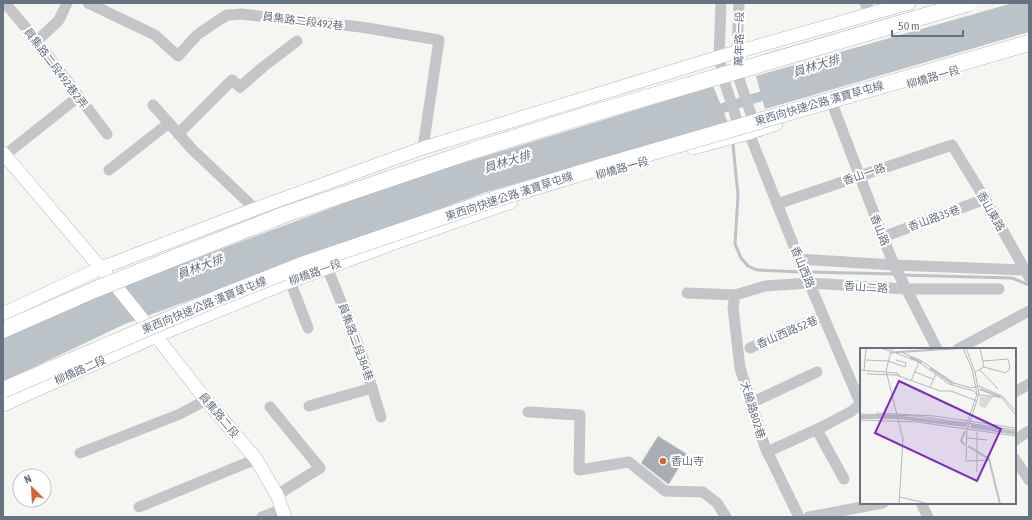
<svg xmlns="http://www.w3.org/2000/svg" width="1032" height="520" font-family="'Asap Condensed','Noto Sans TC',sans-serif">
  <rect width="100%" height="100%" fill="#f5f5f2"/>
  <g fill="#bbc3c8">
    <polygon points="1013,3 1029,3 1029,32 765,109 756,76"/>
    <polygon points="713,86 728,123 486,192 125,324 3,382 3,338 82,301 398,183"/>
  </g>
  <g fill="none" stroke-linecap="round" stroke-linejoin="round">
    <g stroke="#bbc3c8" stroke-width="3">
      <polyline points="733,145 738,195 735,244 741,258 748,266 757,270 801,272"/>
      <polyline points="806,272 897,274"/>
      <polyline points="902,275 1012,278 1029,285"/>
    </g>
    <polyline stroke="#bbc3c8" stroke-width="10" points="710,112 775,92"/>
  </g>
  <polygon fill="#a9aeb4" stroke="#d6d6d5" points="658,436 687,454 669,484 668,484 641,463"/>
  <g fill="none" stroke-linecap="round" stroke-linejoin="round">
    <g stroke="#b4b7ba" stroke-width="14">
      <g id="major">
        <polyline points="693,148 749,133 776,124"/>
        <polyline points="3,153 116,286 156,336 206,400 256,459 277,495 285,517"/>
        <polyline points="3,314 101,268 255,209 423,148 719,57 909,3"/>
        <polyline points="3,405 156,336 286,283 400,241 511,202"/>
      </g>
    </g>
    <g stroke="#c3c5c9" stroke-width="11">
      <polyline points="5,3 37,41 107,134"/>
      <polyline points="88,3 155,35 178,56 197,35 216,22 227,15 241,14 361,27 439,40 423,148"/>
      <polyline points="721,3 719,57 724,80 737,121 749,133 799,259 859,400 861,399"/>
      <polyline points="739,3 737,52 738,76 752,117 750,128"/>
      <polyline points="865,3 872,14"/>
      <polyline points="37,41 59,20 67,3"/>
      <polyline points="153,105 192,149 255,209"/>
      <polyline points="833,106 883,237 894,265 937,349"/>
      <polyline points="178,134 232,80 240,87 263,67 297,41"/>
      <polyline points="5,155 78,97"/>
      <polyline points="109,170 169,123"/>
      <polyline points="777,204 952,145 985,199 1029,277"/>
      <polyline points="883,237 985,199"/>
      <polyline points="799,259 894,265 1024,270"/>
      <polyline points="327,267 361,352 381,417"/>
      <polyline points="290,281 308,328"/>
      <polyline points="687,293 735,295 765,286 809,283 906,289 999,289"/>
      <polyline points="735,295 733,307 740,368 765,447 799,517"/>
      <polyline points="750,348 823,316"/>
      <polyline points="958,349 1029,311"/>
      <polyline points="1015,392 1029,384"/>
      <polyline points="751,403 817,372"/>
      <polyline points="309,406 372,388"/>
      <polyline points="270,407 320,468 277,495"/>
      <polyline points="528,412 580,415 579,470 629,462 665,491 703,492 717,503 726,517"/>
      <polyline points="817,430 844,479"/>
      <polyline points="1015,440 1029,431"/>
      <polyline points="767,452 824,426 852,411 861,403"/>
      <polyline points="80,453 180,414 206,400"/>
      <polyline points="1015,459 1029,480"/>
      <polyline points="921,503 928,517"/>
      <polyline points="139,507 256,459"/>
      <polyline points="262,517 283,509"/>
      <polyline points="809,517 883,503"/>
    </g>
    <use href="#major" stroke="#fff" stroke-width="13"/>
    <g stroke="#b3b6b9" stroke-width="17" stroke-linecap="butt">
      <g id="highway-bridge">
        <polyline points="3,330 94,290 189,252 286,214 475,150 577,118 969,3"/>
        <polyline points="3,390 218,298 307,263 495,199 597,168 1029,43"/>
      </g>
    </g>
    <use href="#highway-bridge" stroke="#fff" stroke-width="16"/>
  </g>
  <circle fill="#d26935" stroke="#fff" stroke-width="1.5" cx="663" cy="461" r="4"/>
  <g text-anchor="middle" dominant-baseline="central" stroke-width="4" stroke-linejoin="round" paint-order="stroke">
    <g font-size="11" fill="#677280" stroke="#fff">
      <text transform="translate(303 21) rotate(7)">員集路二段492巷</text>
      <text transform="translate(739 39) rotate(-89)">萬年路一段</text>
      <text transform="translate(56 68) rotate(53)">員集路二段492巷2弄</text>
      <text transform="translate(933 77) rotate(-16)">柳橋路一段</text>
      <text transform="translate(819 103) rotate(-16)">東西向快速公路 漢寶草屯線</text>
      <text transform="translate(622 168) rotate(-16)">柳橋路一段</text>
      <text transform="translate(864 174) rotate(-19)">香山一路</text>
      <text transform="translate(509 196) rotate(-18)">東西向快速公路 漢寶草屯線</text>
      <text transform="translate(991 211) rotate(60)">香山東路</text>
      <text transform="translate(934 218) rotate(-20)">香山路35巷</text>
      <text transform="translate(880 230) rotate(69)">香山路</text>
      <text transform="translate(803 267) rotate(67)">香山西路</text>
      <text transform="translate(315 272) rotate(-20)">柳橋路一段</text>
      <text transform="translate(866 287) rotate(4)">香山二路</text>
      <text transform="translate(204 305) rotate(-22)">東西向快速公路 漢寶草屯線</text>
      <text transform="translate(787 332) rotate(-23)">香山西路52巷</text>
      <text transform="translate(356 342) rotate(70)">員集路二段384巷</text>
      <text transform="translate(80 370) rotate(-24)">柳橋路二段</text>
      <text transform="translate(753 410) rotate(73)">大饒路802巷</text>
      <text transform="translate(219 415) rotate(50)">員集路二段</text>
    </g>
    <g font-size="11" fill="#677280" stroke="#fff" text-anchor="start">
      <text x="671" y="461">香山寺</text>
    </g>
    <g font-size="12" font-style="italic" fill="#63737d" stroke="#fff">
      <text transform="translate(816 66) rotate(-17)">員林大排</text>
      <text transform="translate(507 162) rotate(-17)">員林大排</text>
      <text transform="translate(200 267) rotate(-21)">員林大排</text>
    </g>
  </g>
  <g transform="translate(860 348)">
    <rect width="156" height="156" fill="#f5f5f2"/>
    <path d="M120,49H133L125,60L119,58Z" fill="#d6dcd3"/>
    <path d="M0,67H33L106,75V79L37,71H0ZM111,76L156,83V87L110,80Z" fill="#bbc3c8"/>
    <path fill="none" stroke="#bbc3c8" stroke-width="2" d="M50,9L62,15M70,20L93,36M120,41L140,49M105,83L101,93L105,97M108,98L129,111L140,156"/>
    <path fill="none" stroke="#b4b9bd" stroke-width="1" d="M19,0L31,3L26,23L43,91L39,156M31,0L33,4L92,0M103,0L112,21L117,46L107,75L106,113L129,112M106,0L115,24L119,46L108,80M30,5L108,0M36,5L59,14L89,36L114,43L117,47M43,5L60,12L94,35L111,40L119,38L142,48L156,63M6,12L28,13L45,19L46,15L36,12M123,13L148,11L150,20L146,25M124,19L146,25M0,22L37,25L41,29M120,22L138,41M4,23L6,0M55,24L73,31M115,24L124,19L120,0M7,26L36,27L80,43H91L117,53M51,33L59,14M70,39L76,26M118,47L141,49L156,67M16,65L74,68L156,80M0,66L57,68L156,82M0,72L57,74L156,88M117,84V124M107,90L127,92M40,149L69,156"/>
    <path fill="#7b2cbf" fill-opacity="0.15" stroke="#7b2cbf" stroke-width="2" d="M39,33L141,81L117,133L15,85Z"/>
    <rect width="156" height="156" fill="none" stroke="#677280" stroke-width="2"/>
  </g>
  <rect width="1032" height="520" fill="none" stroke="#677280" stroke-width="8"/>
  <g transform="translate(32 488) rotate(335)"><circle r="19" fill="#ffffff" stroke="#c2c7cc"/>
  <path d="M0-3L7 15L0 10L-7 15Z" fill="#d26935"/>
  <text y="-6" font-size="11" font-weight="bold" text-anchor="middle" fill="#677280">N</text>
  </g>
  <path d="M892 30v6h71v-6" fill="none" stroke="#677280" stroke-width="2"/>
  <text x="898" y="30" font-size="12" fill="#677280" stroke="#ffffff" stroke-width="3" paint-order="stroke">50 m</text>
</svg>
